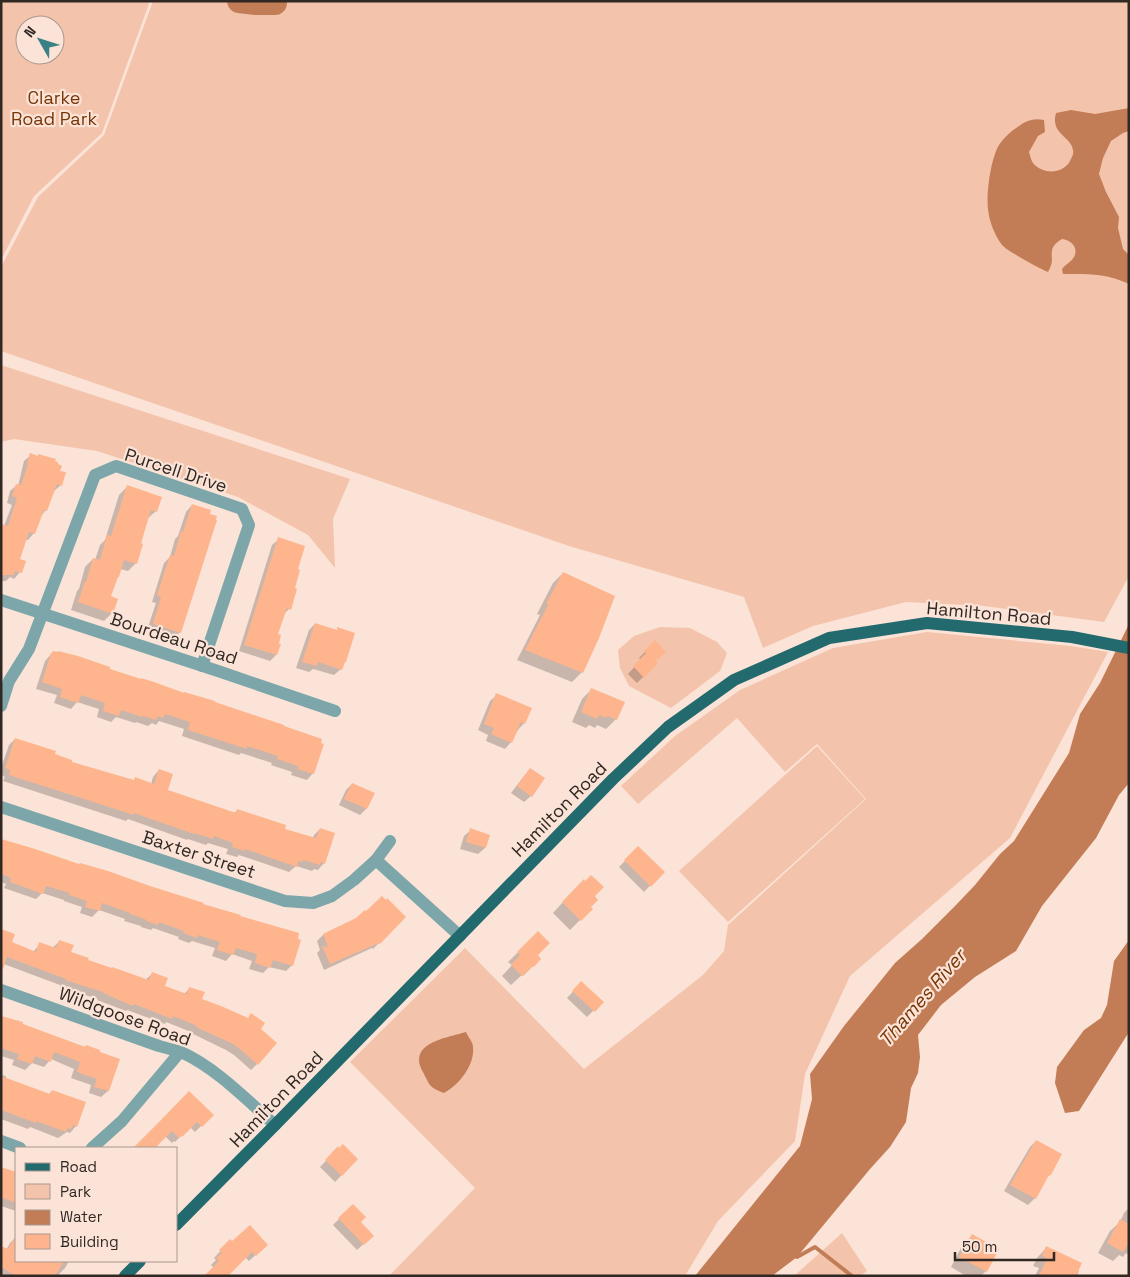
<svg xmlns="http://www.w3.org/2000/svg" width="1130" height="1277" font-family="'Space Grotesk',sans-serif">
  <rect width="100%" height="100%" fill="#fbe3d7"/>
  <g fill="#f3c4ab" fill-rule="evenodd">
    <path d="M1,1H150L102,133L34,196L1,260ZM25,25H55V55H25Z"/>
    <polygon points="153,1 1129,1 1129,576 1104,622 984,606 906,602 813,626 763,648 744,597 569,546 1,351 1,267 38,197 104,135"/>
    <polygon points="1,365 350,479 333,519 335,568 308,535 238,497 97,451 14,439 1,442"/>
    <polygon points="660,627 690,628 717,642 727,653 720,671 671,708 629,686 620,668 618,650 634,636"/>
    <polygon points="927,632 1071,646 1108,652 1010,838 850,976 805,1074 795,1141 718,1221 685,1276 389,1276 475,1188 350,1062 465,948 584,1069 703,975 724,951 728,925 866,799 817,744 785,772 737,718 638,804 621,786 675,736 740,690 833,648"/>
    <polygon points="817,746 865,799 728,922 679,871"/>
    <polygon points="842,1233 867,1271 860,1276 794,1276"/>
  </g>
  <g fill="#c27d56">
    <path d="M1129,108V131L1123,133L1111,141L1103,158L1099,174L1106,192L1119,217L1118,228L1123,249L1129,255V284C1106,273 1088,274 1063,274L1062,269C1065,265 1072,261 1074,257C1079,248 1071,240 1062,239C1052,245 1051,249 1052,260C1052,264 1050,268 1048,272C1039,268 1007,251 1002,245C995,236 989,221 988,209C986,193 991,158 999,145C1004,137 1011,131 1019,126C1027,120 1034,118 1044,120L1045,132L1038,136L1029,152C1030,155 1031,160 1033,163C1043,175 1063,174 1070,161C1072,157 1074,154 1073,150C1071,136 1050,134 1056,113L1071,110L1095,114Z"/>
    <polygon points="1129,624 1129,783 1119,795 1096,838 1042,906 1016,951 975,977 941,1005 918,1035 920,1057 918,1073 911,1088 906,1122 890,1147 870,1169 797,1257 772,1276 695,1276 800,1146 812,1099 810,1074 844,1026 895,963 922,939 956,905 975,885 1000,854 1014,841 1069,753 1080,714 1100,683"/>
    <polygon points="1129,940 1129,1032 1079,1111 1065,1113 1055,1083 1057,1067 1084,1030 1101,1018 1107,1005 1114,961"/>
    <path d="M466,1032C468,1037 473,1042 473,1047C475,1065 459,1085 444,1093C429,1087 430,1086 423,1072C407,1043 446,1038 466,1032Z"/>
  </g>
  <g fill="#0003">
    <polygon points="31,455 37,457 39,455 58,471 61,485 54,491 53,491 46,510 40,517 34,533 28,540 25,539 19,560 20,572 14,579 10,577 6,581 1,581 1,525 4,526 12,505 7,503 10,491 17,485 18,486 24,461"/>
    <polygon points="127,487 156,511 147,519 136,563 128,571 120,569 109,597 112,613 104,621 71,610 77,591 79,589 85,567 93,559 95,560 100,545 105,540 119,495"/>
    <polygon points="192,505 180,632 174,639 147,630 156,603 152,602 164,563 170,557 175,539 178,536 186,512"/>
    <polygon points="279,539 296,569 289,609 283,615 277,635 276,655 270,661 239,651 272,545"/>
    <polygon points="563,573 582,672 572,682 517,660 540,615 537,614 553,583"/>
    <polygon points="315,624 336,631 338,629 341,669 334,675 313,669 309,672 296,668 309,630"/>
    <polygon points="655,642 655,661 657,663 637,683 628,674 641,660 639,658"/>
    <polygon points="53,652 108,670 313,773 307,780 291,775 292,772 271,765 272,763 241,753 239,755 182,736 184,729 159,721 156,725 152,723 148,726 136,722 135,723 116,717 111,722 97,717 99,709 77,702 71,709 54,703 57,695 36,689 45,661"/>
    <polygon points="592,689 616,719 606,729 597,725 595,728 589,725 586,728 572,722 582,699"/>
    <polygon points="497,695 524,723 518,730 511,742 505,749 486,741 488,735 478,730 490,701"/>
    <polygon points="15,739 70,762 133,781 135,779 151,784 153,777 159,770 166,791 234,813 238,810 283,829 313,839 314,835 320,829 324,863 318,870 314,869 312,871 296,866 289,872 239,855 237,857 226,854 228,849 208,843 206,845 188,839 187,840 128,819 126,821 3,781 5,777 1,775 1,768 9,745"/>
    <polygon points="531,769 543,778 531,796 524,802 511,793 524,776"/>
    <polygon points="352,784 373,794 366,809 360,815 339,805 346,790"/>
    <polygon points="471,830 488,836 485,848 478,854 460,849 464,836"/>
    <polygon points="1,840 292,965 286,971 269,967 263,973 249,969 252,961 232,954 226,961 212,956 215,948 192,941 189,943 178,939 179,937 153,928 151,930 141,927 141,926 124,921 125,919 99,910 92,917 80,913 82,907 64,901 64,900 42,893 36,899 4,888 6,884 1,882"/>
    <polygon points="638,848 663,872 644,892 619,867"/>
    <polygon points="574,890 593,896 589,907 591,909 570,930 553,913"/>
    <polygon points="405,917 373,949 372,948 324,970 317,953 320,950 317,941 323,935"/>
    <polygon points="538,933 536,956 540,959 523,976 522,975 511,985 502,976 512,965 508,962"/>
    <polygon points="59,942 70,953 87,960 145,980 152,974 163,987 184,994 190,988 201,1000 259,1029 257,1064 251,1070 234,1055 226,1050 191,1033 191,1032 166,1022 165,1024 127,1010 126,1011 97,1000 98,999 60,987 60,985 1,963 11,943 33,952 40,944 52,948"/>
    <polygon points="581,983 602,1002 587,1017 567,998"/>
    <polygon points="1,1017 118,1059 108,1091 101,1097 89,1093 91,1085 71,1078 74,1069 51,1059 44,1067 32,1063 25,1070 12,1065 14,1060 1,1056"/>
    <polygon points="1,1075 6,1076 6,1079 48,1095 52,1091 76,1126 70,1133 67,1132 58,1138 30,1127 28,1129 1,1119"/>
    <polygon points="212,1115 195,1132 190,1127 175,1142 174,1141 172,1143 165,1136 156,1146 158,1148 135,1148 156,1127"/>
    <polygon points="1036,1141 1050,1175 1045,1179 1035,1198 1028,1205 1004,1191 1030,1147"/>
    <polygon points="338,1148 357,1159 335,1182 320,1167"/>
    <polygon points="1,1168 16,1173 16,1211 1,1206"/>
    <polygon points="353,1205 359,1222 372,1236 357,1250 333,1225"/>
    <polygon points="1129,1208 1129,1255 1126,1253 1123,1257 1119,1255 1113,1261 1098,1253 1110,1231 1120,1222 1124,1213"/>
    <polygon points="972,1236 986,1271 981,1276 966,1276 951,1267 962,1246"/>
    <polygon points="16,1237 16,1261 69,1261 65,1268 57,1276 54,1274 53,1276 1,1276 1,1251 6,1250 10,1243"/>
    <polygon points="230,1241 266,1245 249,1261 245,1257 214,1268 211,1265 216,1260 214,1258"/>
    <polygon points="1046,1248 1079,1271 1077,1276 1035,1276 1039,1268 1033,1266 1037,1258"/>
  </g>
  <g fill="none" stroke-linecap="round" stroke-linejoin="round">
    <polyline stroke="#c27d56" stroke-width="4" points="797,1257 815,1247 852,1276"/>
    <polyline stroke="#c27d56" stroke-width="24" points="239,1 256,3 275,3"/>
  </g>
  <g fill="#feb58d">
    <polygon points="30,453 38,456 38,454 56,459 55,461 58,462 58,464 62,466 60,471 66,472 62,486 57,484 47,511 44,510 35,534 29,532 20,559 26,561 22,573 15,571 14,575 1,575 1,524 8,526 17,498 12,496 16,484 21,485 28,465 27,464"/>
    <polygon points="127,485 162,497 157,512 151,510 141,543 143,544 137,564 124,560 119,577 118,577 111,596 118,599 113,614 78,602 85,581 86,582 93,558 100,560 107,535 111,536"/>
    <polygon points="192,504 211,510 210,514 217,516 216,520 217,520 181,633 153,624 161,597 157,595 170,555 174,556 181,531 183,532"/>
    <polygon points="278,537 305,546 298,569 300,570 295,588 297,589 291,610 287,608 278,634 281,635 279,644 281,644 277,655 244,645"/>
    <polygon points="563,572 615,596 599,638 583,673 525,650 548,605 546,604"/>
    <polygon points="315,623 337,630 337,627 355,633 346,662 345,662 342,670 318,662 317,666 302,662"/>
    <polygon points="655,640 666,652 656,661 658,663 644,678 633,666 646,653 644,651"/>
    <polygon points="53,651 58,652 58,651 78,656 110,667 110,669 141,679 141,678 154,682 184,693 184,692 215,701 215,702 284,725 284,726 322,739 321,743 324,744 314,774 297,769 298,766 277,759 278,756 247,746 247,749 188,730 190,722 165,714 163,718 158,716 156,720 143,716 142,717 121,710 119,716 103,711 105,703 81,695 78,703 60,697 62,689 42,682 51,653 52,653"/>
    <polygon points="591,688 625,702 617,720 607,716 606,718 599,715 597,719 581,712"/>
    <polygon points="496,693 532,708 525,724 521,722 512,743 491,734 494,728 484,724"/>
    <polygon points="15,738 56,751 55,754 72,760 72,762 134,780 135,777 154,784 159,769 173,774 168,790 236,813 237,809 286,825 285,829 316,838 320,828 335,833 325,864 321,862 320,865 303,860 302,862 298,861 297,867 245,849 244,851 232,847 233,843 214,836 213,839 194,833 194,834 134,813 134,815 9,775 10,770 5,768"/>
    <polygon points="530,768 545,778 532,797 517,786"/>
    <polygon points="352,783 375,793 367,809 344,799"/>
    <polygon points="470,828 490,835 486,848 466,842"/>
    <polygon points="1,839 32,848 79,864 80,863 108,871 150,886 204,903 203,904 241,915 240,916 299,933 298,939 301,940 293,966 273,960 270,968 255,963 257,954 236,948 233,955 217,950 220,942 198,935 197,938 183,933 184,931 159,922 158,925 146,921 147,920 130,914 130,913 102,903 100,911 85,907 87,901 69,895 70,893 46,886 43,894 10,882 11,878 1,874"/>
    <polygon points="638,846 665,872 651,887 624,860"/>
    <polygon points="591,875 604,887 595,896 598,900 591,907 593,909 581,921 562,902 584,879 585,881"/>
    <polygon points="382,896 386,900 387,898 406,917 380,944 379,943 330,964 322,946 328,947 323,934 356,918 365,910 366,911"/>
    <polygon points="1,929 15,934 12,942 36,952 39,942 56,948 59,940 74,945 71,952 89,958 88,960 112,968 112,967 149,980 152,972 168,978 165,986 187,994 189,987 205,992 202,999 221,1006 248,1018 251,1013 265,1023 261,1029 277,1043 258,1065 240,1049 233,1044 196,1027 197,1026 173,1016 172,1019 134,1004 133,1006 103,993 103,992 65,980 66,979 7,957 3,969 1,969"/>
    <polygon points="538,931 550,943 538,955 541,959 534,967 533,966 522,976 511,965 520,955 517,952"/>
    <polygon points="581,981 604,1002 595,1012 572,991"/>
    <polygon points="1,1016 23,1022 23,1024 85,1047 86,1045 100,1050 100,1052 120,1059 109,1091 94,1087 97,1079 77,1072 80,1062 54,1052 51,1062 35,1056 32,1064 17,1059 19,1054 1,1048"/>
    <polygon points="1,1076 50,1094 52,1090 86,1102 77,1127 73,1125 71,1129 67,1128 66,1132 36,1121 36,1123 1,1110"/>
    <polygon points="189,1091 214,1115 202,1127 197,1122 182,1137 181,1135 179,1138 172,1131 155,1148 133,1148 160,1121"/>
    <polygon points="1036,1140 1062,1154 1051,1175 1049,1175 1036,1199 1010,1185"/>
    <polygon points="343,1144 358,1159 342,1176 325,1160 338,1146 339,1148"/>
    <polygon points="1,1167 16,1172 16,1203 1,1197"/>
    <polygon points="353,1204 366,1217 361,1222 374,1236 364,1245 338,1218"/>
    <polygon points="1120,1219 1129,1224 1129,1243 1123,1252 1107,1243"/>
    <polygon points="250,1225 268,1245 256,1256 252,1252 228,1276 204,1276 219,1261 216,1258 222,1253 219,1250 230,1239 232,1241"/>
    <polygon points="972,1234 999,1249 987,1272 959,1257"/>
    <polygon points="16,1236 16,1261 64,1261 55,1276 16,1276 1,1267 1,1246 8,1249"/>
    <polygon points="1046,1246 1082,1263 1076,1276 1039,1276 1047,1258 1042,1256"/>
  </g>
  <g fill="none" stroke-linecap="round" stroke-linejoin="round">
    <g stroke="#7ca6a9" stroke-width="12">
      <polyline points="1,600 218,671 335,711"/>
      <polyline points="1,706 9,681 29,649 95,475 116,466 242,509 249,525 202,666"/>
      <polyline points="1,807 285,901 313,903 332,896 354,880 376,860 390,841"/>
      <polyline points="376,860 460,936"/>
      <path d="M1,990L159,1046C166,1048 174,1050 181,1052C215,1067 248,1101 275,1125"/>
      <polyline points="1,1141 20,1148"/>
      <polyline points="92,1148 122,1121 180,1052"/>
    </g>
    <g stroke="#236a6f" stroke-width="12">
      <polyline points="176,1225 275,1125 613,779 668,727 734,680 829,638 927,623 1072,637 1129,648"/>
      <polyline points="125,1276 140,1261"/>
    </g>
  </g>
  <g text-anchor="middle" dominant-baseline="central" stroke-width="4.5" stroke-linejoin="round" paint-order="stroke">
    <g font-size="18" fill="#783708" stroke="#fbe3d7">
      <text x="54" y="97">Clarke<tspan x="54" dy="21">Road Park</tspan></text>
    </g>
    <g font-size="18" fill="#312823" stroke="#fbe3d7">
      <text transform="translate(176 470) rotate(18)">Purcell Drive</text>
      <text transform="translate(989 613) rotate(5)">Hamilton Road</text>
      <text transform="translate(174 638) rotate(18)">Bourdeau Road</text>
      <text transform="translate(559 809) rotate(-45)">Hamilton Road</text>
      <text transform="translate(199 854) rotate(18)">Baxter Street</text>
      <text transform="translate(125 1016) rotate(20)">Wildgoose Road</text>
      <text transform="translate(276 1099) rotate(-46)">Hamilton Road</text>
    </g>
    <g font-size="19" font-style="italic" fill="#763606" stroke="#fbe3d7">
      <text transform="translate(922 998) rotate(-49)">Thames River</text>
    </g>
  </g>
  <rect width="1130" height="1277" fill="none" stroke="#312823" stroke-width="5"/>
  <rect x="15" y="1147" width="162" height="115" fill="#fbe3d7" stroke="#aa988f"/>
  <rect x="25" y="1163" width="25" height="8" fill="#236a6f" stroke="#aa988f"/>
  <text x="60" y="1172" font-size="15" fill="#312823">Road</text>
  <rect x="25" y="1184" width="25" height="15" fill="#f3c4ab" stroke="#aa988f"/>
  <text x="60" y="1197" font-size="15" fill="#312823">Park</text>
  <rect x="25" y="1210" width="25" height="15" fill="#c27d56" stroke="#aa988f"/>
  <text x="60" y="1222" font-size="15" fill="#312823">Water</text>
  <rect x="25" y="1234" width="25" height="15" fill="#feb58d" stroke="#aa988f"/>
  <text x="60" y="1247" font-size="15" fill="#312823">Building</text>
  <g transform="translate(40 40) rotate(309)"><circle r="24" fill="#fbe3d7" stroke="#aa988f"/>
  <path d="M0-4L9 19L0 12L-9 19Z" fill="#398186"/>
  <text y="-8" font-size="14" font-weight="bold" text-anchor="middle" fill="#312823">N</text>
  </g>
  <path d="M955 1252v8h99v-8" fill="none" stroke="#312823" stroke-width="2.5"/>
  <text x="962" y="1252" font-size="15" fill="#312823" stroke="#fbe3d7" stroke-width="4" paint-order="stroke">50 m</text>
</svg>
